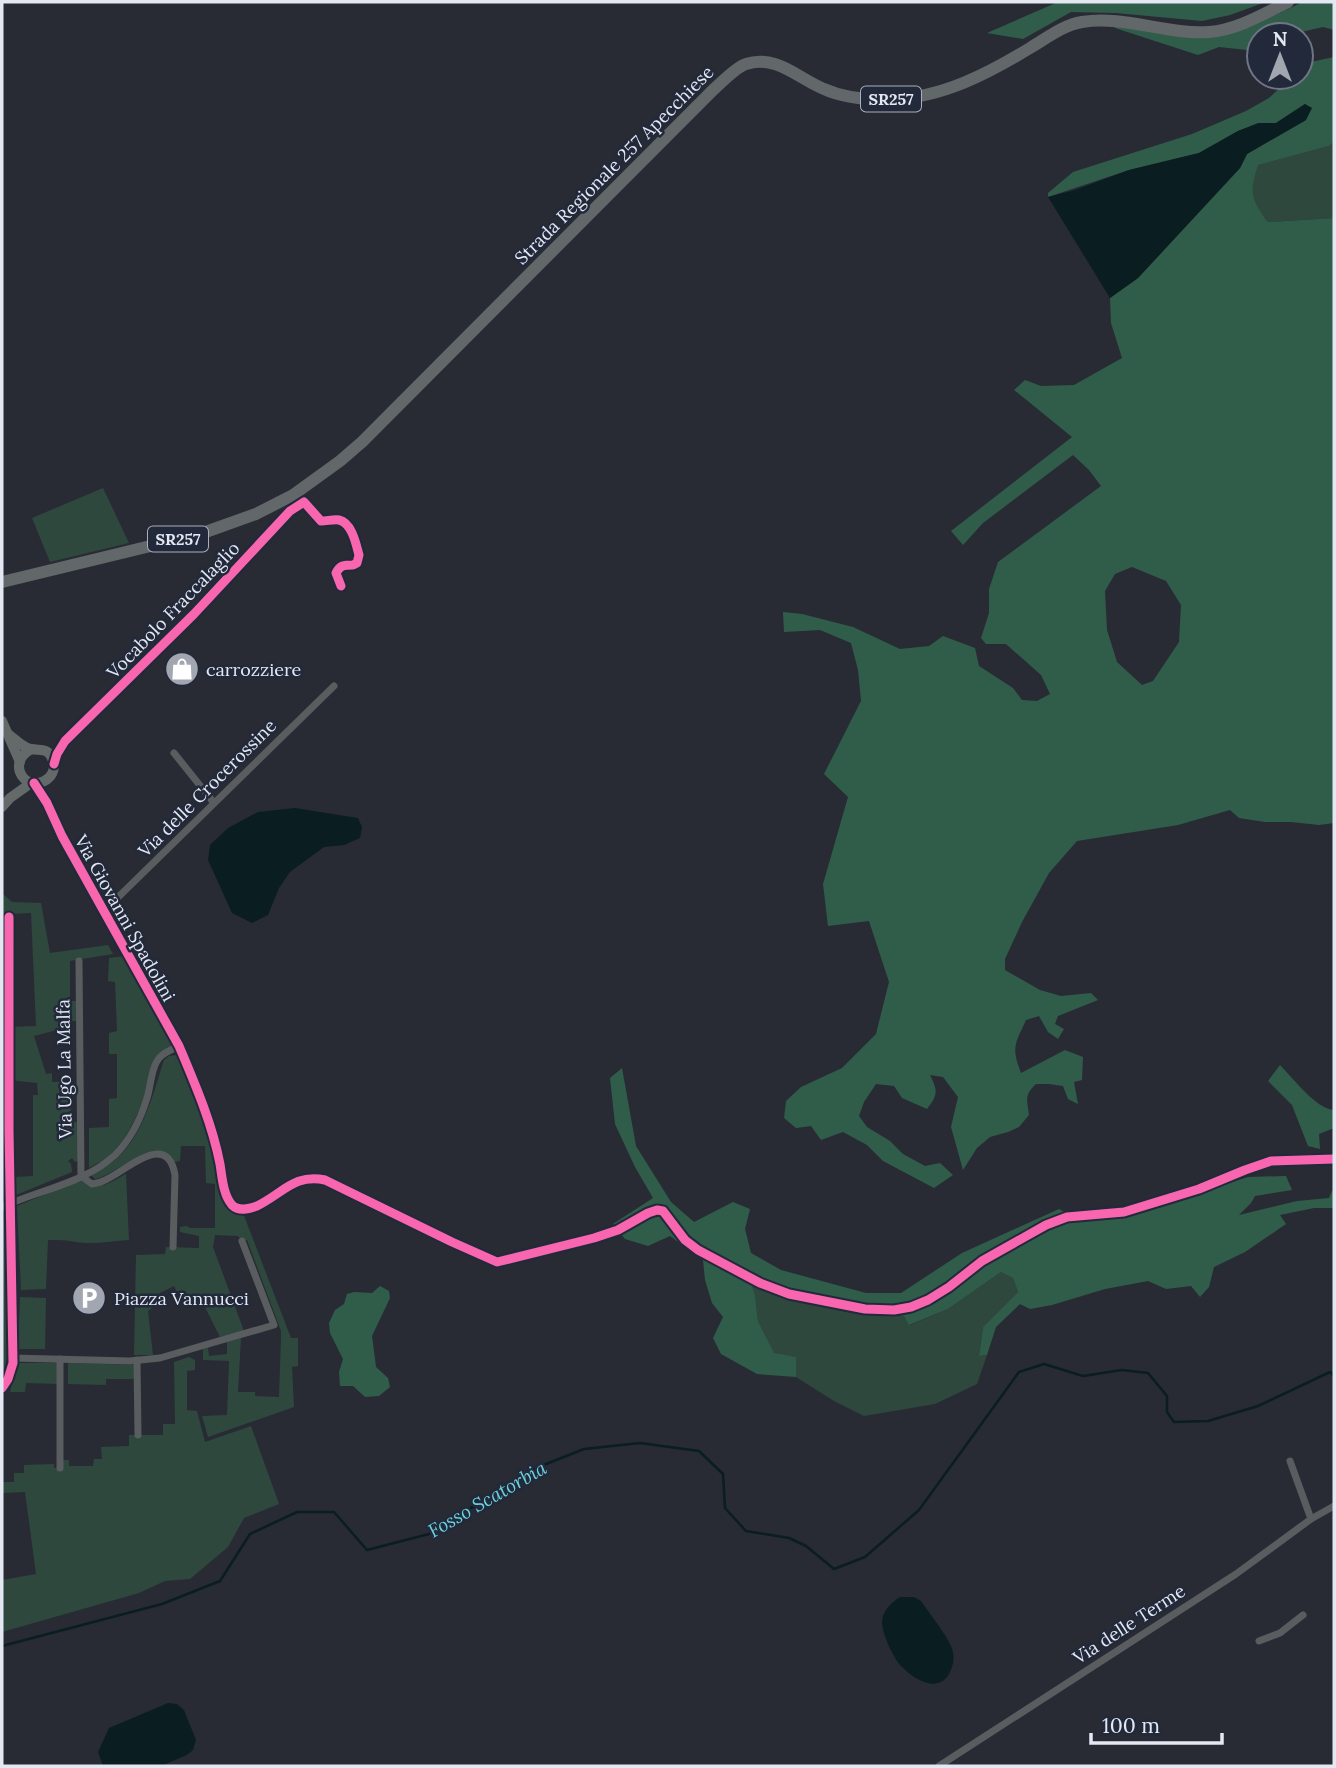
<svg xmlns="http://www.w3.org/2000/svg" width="1336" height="1768" font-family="Lora,serif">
  <rect width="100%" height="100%" fill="#282b34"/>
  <g fill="#2e483e">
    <path d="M1334,142V218L1268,222C1250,200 1249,193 1257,165L1329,146Z"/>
    <polygon points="103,488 129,543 50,562 32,518"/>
    <polygon points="2,893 12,902 41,903 50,953 108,945 113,954 70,961 70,1001 79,1001 80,1021 70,1021 71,1034 62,1035 57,1030 34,1036 46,1074 52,1073 52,1082 70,1081 71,1121 80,1123 81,1160 75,1162 72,1158 68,1161 71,1164 72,1172 16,1195 15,1177 33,1176 33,1095 38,1095 37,1083 9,1080 9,1130 2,1131 2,997 9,997 9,1027 36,1026 31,913 9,914 9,917 2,917"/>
    <path d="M126,956L174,1045L158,1054C146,1091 137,1130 108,1157C103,1161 95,1164 89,1168V1128L109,1127V1099L117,1098V1054H109V1033L117,1031L115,982L108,981L109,958Z"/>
    <path d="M176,1055L182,1058C190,1082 201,1106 209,1130C217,1153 216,1197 235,1213H243L291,1338H298V1366L292,1367L294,1407L208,1437L202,1416L227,1415L229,1361L203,1360V1349L208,1348L209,1356L227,1354V1342L241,1338L238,1392H255V1396L279,1397L281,1338V1331L247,1240L242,1241L238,1236L215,1235L213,1247L244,1331L220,1337L203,1303L184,1307L174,1286L152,1297L153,1307L148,1311L153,1355H134L136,1255L165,1254L166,1247L199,1248V1236L180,1232V1227L187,1226L190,1228H215V1184L206,1183L205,1146H181L180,1161L174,1162C152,1134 119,1174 95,1179L91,1175C97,1171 104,1168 110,1164C143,1140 152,1096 164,1060L169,1056Z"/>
    <path d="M126,1174L129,1240C112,1241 93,1245 76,1242C67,1240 58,1240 48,1240L46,1289L21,1290L17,1206L80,1180C101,1191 107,1184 126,1174Z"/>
    <polygon points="3,1216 5,1234 7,1357 2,1378 2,1217"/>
    <polygon points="1001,1272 1013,1278 1018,1292 983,1327 979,1356 987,1355 977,1384 935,1404 864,1416 834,1401 796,1377 795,1357 774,1354 758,1321 755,1295 750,1284 904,1316 910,1325 948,1309"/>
    <polygon points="20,1297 46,1298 45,1349 18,1349"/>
    <polygon points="189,1357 195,1360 195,1370 187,1371 187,1410 197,1411 205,1442 251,1426 279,1504 244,1518 228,1547 190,1579 165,1581 139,1593 2,1632 2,1580 36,1574 25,1492 2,1493 2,1482 14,1482 14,1473 24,1473 24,1465 54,1464 54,1468 60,1468 60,1460 69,1460 69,1466 93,1466 94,1459 102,1459 101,1447 129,1446 129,1435 163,1435 163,1424 175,1424 174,1362"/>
    <polygon points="17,1363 60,1363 60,1384 26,1383 25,1392 10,1392"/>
    <polygon points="68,1363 137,1365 137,1379 106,1379 106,1385 68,1384"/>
  </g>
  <g fill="#305d4a" fill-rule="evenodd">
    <polygon points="1058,2 1266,2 1230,15 1202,21 1116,13 1071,12 1023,39 987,33"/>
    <polygon points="1303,2 1334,2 1334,30 1323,27 1288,35 1259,35 1259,48 1247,50 1219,47 1198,55 1115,28 1112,25 1199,37 1250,27"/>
    <path d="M1334,57V142L1329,146L1258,165C1249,192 1251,200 1268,222L1334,218V823L1319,825L1291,822H1265L1239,818L1230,810L1178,825L1077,841L1049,873L1022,922L1005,959V970L1040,990L1061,996L1091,993L1098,1000L1058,1016L1055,1024L1064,1029L1058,1039L1048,1032L1039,1016L1026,1020C1015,1044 1011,1047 1021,1073L1065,1050L1083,1057L1082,1080L1074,1082L1078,1104L1068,1099L1063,1086L1049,1084H1036C1024,1095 1027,1100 1029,1115L1019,1127L1008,1132L990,1137L977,1148L963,1170L951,1127L958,1097L943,1077L930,1075C938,1091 938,1095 927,1109L902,1098L894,1086L876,1084L864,1102L859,1116L867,1127L890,1141L903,1154L925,1166L940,1163L953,1175L934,1188L883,1161L867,1145L843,1132L821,1140L811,1126L796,1128L784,1118L786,1101L801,1087L842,1068L876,1034L889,982L869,921L828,926L823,884L848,797L824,774L861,701L858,670L851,643L820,630L784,632L783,612L802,614L853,627L900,649L929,646L943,636L975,648L979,666L1013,688L1022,700L1037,701L1050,694L1041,675L1006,644H986L981,638L989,613V589L998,562L1101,486L1089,470L1073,455L983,523L963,545L951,531L1072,437L1014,390L1025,380L1041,386L1074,385L1122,358L1111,323L1110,298L1138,278L1240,168L1247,154L1306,120L1305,104L1276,123H1258L1238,131L1199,153L1129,170L1048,197V193L1073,172L1192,134L1246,111L1269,98L1292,77H1301V68L1306,63ZM1132,567L1166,581L1181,605L1179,642L1153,681L1142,685L1117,662L1107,630L1105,591L1115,574Z"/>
    <path d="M1280,1065C1293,1078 1316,1109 1334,1110V1128L1319,1134L1320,1149L1308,1146L1292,1105L1268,1081Z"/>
    <polygon points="622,1068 636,1146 671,1202 694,1222 733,1202 750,1209 745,1229 751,1253 781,1270 866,1293 901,1293 962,1253 1059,1209 1079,1220 1128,1216 1248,1177 1286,1176 1292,1190 1255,1196 1251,1203 1239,1215 1297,1201 1329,1198 1332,1191 1334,1190 1334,1208 1314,1208 1280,1215 1286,1224 1245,1252 1214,1267 1209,1287 1200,1297 1191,1286 1166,1289 1148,1281 1105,1289 1052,1305 1030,1309 1020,1304 996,1327 987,1355 979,1356 983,1327 1018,1292 1013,1278 1001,1272 948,1309 909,1325 904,1316 751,1284 755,1295 758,1321 774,1353 796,1357 796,1377 757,1374 721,1354 713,1338 723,1317 712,1303 705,1280 703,1260 670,1236 648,1246 625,1239 613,1224 653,1198 635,1167 615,1124 610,1078"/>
    <polygon points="380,1286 389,1291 390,1298 372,1336 376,1367 388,1378 390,1387 379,1396 365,1397 353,1386 340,1386 339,1372 343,1359 330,1333 329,1323 335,1310 344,1304 347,1294 354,1292 372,1293"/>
  </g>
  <g fill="#0a1d20">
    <polygon points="1305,104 1312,108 1306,120 1247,154 1240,168 1138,278 1110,298 1048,197 1075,190 1129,170 1199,153 1238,131 1259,123 1276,123"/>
    <polygon points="295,808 358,818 362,827 360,838 344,845 324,847 290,872 279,888 268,915 252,923 232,913 208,860 210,845 228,828 258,812"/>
    <path d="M900,1597H914L921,1601C929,1613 946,1634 951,1646C955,1655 954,1664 950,1672C939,1695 913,1679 901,1666C893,1657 882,1634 882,1622C882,1611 892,1602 900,1597Z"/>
    <polygon points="168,1703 177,1704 184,1710 196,1740 193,1750 187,1755 161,1766 103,1766 98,1752 109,1728"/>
  </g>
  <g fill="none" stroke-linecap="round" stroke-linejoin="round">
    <polyline stroke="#0a1d20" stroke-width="2.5" points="2,1646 162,1604 220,1581 250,1534 297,1512 334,1512 367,1550 429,1534 536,1468 584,1449 640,1443 699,1451 723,1474 725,1508 746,1531 789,1538 806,1546 834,1569 865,1557 919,1510 1019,1372 1044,1364 1083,1376 1122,1370 1148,1373 1167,1396 1167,1412 1174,1422 1208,1421 1258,1406 1330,1372 1334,1376"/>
    <g stroke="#595d5f" stroke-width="7">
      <polyline points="174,753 214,803"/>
      <path d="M54,763L57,754L65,741L194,614L290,511L304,502L321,521C327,521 334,519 339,520C352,523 356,544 359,555L357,563L353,565C344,565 340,565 336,573L341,586"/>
      <path d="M34,783L47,803L62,836L179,1046C195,1084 212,1123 220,1164C222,1176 223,1195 232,1205C239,1212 249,1209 257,1206C282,1194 295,1173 325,1180L452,1242L497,1262L594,1238L618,1230L648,1213L657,1210L663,1211L685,1240L698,1250L760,1283L789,1294L865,1309L894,1310L911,1307L928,1300L949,1287L982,1261L1046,1225L1067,1217L1124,1212L1199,1189L1245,1170L1271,1161L1334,1159"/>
      <polyline points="103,912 334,686"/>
      <polyline points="79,961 81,1176"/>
      <path d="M81,1176L92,1184C96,1183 100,1183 103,1181C123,1174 167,1128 175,1175L173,1247"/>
      <path d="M2,1207C39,1190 85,1183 115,1155C130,1140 141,1118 147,1098C151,1086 151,1067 160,1057C165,1052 173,1049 179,1046"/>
      <polyline points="12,1358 130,1361 160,1358 274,1325 242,1241"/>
      <polyline points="60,1359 60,1468"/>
      <polyline points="137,1360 138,1435"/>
      <polyline points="2,1388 8,1379 13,1363 9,1130 9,917"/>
      <polyline points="1290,1461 1311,1519"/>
      <polyline points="1259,1641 1280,1633 1303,1615"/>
      <polyline points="939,1766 1236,1574 1311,1519 1334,1506"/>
    </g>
    <g stroke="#64696a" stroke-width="10">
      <polyline points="2,721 20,762"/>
      <path d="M8,734C15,739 23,748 31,749C41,751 49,747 53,761C59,779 33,792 22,776C15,765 21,754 32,749"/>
      <polyline points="2,807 10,798 31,783"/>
    </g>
    <path stroke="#62676a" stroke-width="12" d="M2,582L200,534L256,514L293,495L340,461L362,442L713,90C721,83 736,67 746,64C776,54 799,79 824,89C844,98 871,100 892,99C942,98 989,73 1030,48C1047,38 1063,25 1082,22C1124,15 1167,35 1209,32C1237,30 1263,14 1288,2"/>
    <g stroke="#22293a" stroke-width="13">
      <g id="cycleway">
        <path d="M54,764L57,754L65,741L194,614L290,511L304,502L321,521C327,521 334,519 339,520C352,523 356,544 359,555L357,563L353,565C344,565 340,565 336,573L341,586"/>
        <path d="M34,783L47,803L62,836L179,1046C195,1084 212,1123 220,1164C222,1176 223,1195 232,1205C239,1212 249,1209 257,1206C282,1194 295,1173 325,1180L452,1242L497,1262L594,1238L618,1230L648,1213L657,1210L663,1211L685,1240L698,1250L760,1283L789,1294L865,1309L894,1310L911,1307L928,1300L949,1287L982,1261L1046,1225L1067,1217L1124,1212L1199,1189L1245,1170L1271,1161L1334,1159"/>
        <polyline points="2,1388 8,1379 13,1363 9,1130 9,917"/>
      </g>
    </g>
    <use href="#cycleway" stroke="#f766af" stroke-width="9"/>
  </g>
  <defs>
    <g id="shop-disc" transform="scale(1.75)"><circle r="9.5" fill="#a2a6b0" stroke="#22293a"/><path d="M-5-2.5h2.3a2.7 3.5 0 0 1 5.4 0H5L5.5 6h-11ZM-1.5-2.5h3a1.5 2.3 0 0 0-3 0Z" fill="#fff"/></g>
    <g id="parking-disc" transform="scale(1.75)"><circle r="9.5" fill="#a2a6b0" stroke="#22293a"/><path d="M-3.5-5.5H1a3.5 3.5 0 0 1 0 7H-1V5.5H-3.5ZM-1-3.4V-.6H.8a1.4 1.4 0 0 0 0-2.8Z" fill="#fff"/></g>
  </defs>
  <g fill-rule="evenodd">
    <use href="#shop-disc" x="182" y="669"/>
    <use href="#parking-disc" x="89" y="1298"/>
  </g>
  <g text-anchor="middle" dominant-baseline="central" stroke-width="5" stroke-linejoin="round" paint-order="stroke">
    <g fill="#22293a" stroke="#a9afbc" stroke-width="2">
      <rect x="861" y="86.5" width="60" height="25" rx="5"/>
      <rect x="148" y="526.5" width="60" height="25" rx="5"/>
    </g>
    <g font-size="16" font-weight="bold" fill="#e3e8f3">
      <text x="891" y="99">SR257</text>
      <text x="178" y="539">SR257</text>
    </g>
    <g font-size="18" fill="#e3e8f3" stroke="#22293a">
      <text transform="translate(614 165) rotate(-45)">Strada Regionale 257 Apecchiese</text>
      <text transform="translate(173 610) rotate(-46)">Vocabolo Fraccalaglio</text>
      <text transform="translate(207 788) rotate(-45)">Via delle Crocerossine</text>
      <text transform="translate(125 918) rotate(61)">Via Giovanni Spadolini</text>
      <text transform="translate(64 1069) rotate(-91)">Via Ugo La Malfa</text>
      <text transform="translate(1129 1624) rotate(-33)">Via delle Terme</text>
    </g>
    <g font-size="18" fill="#e3e8f3" stroke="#22293a" text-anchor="start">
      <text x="206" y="669">carrozziere</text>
      <text x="114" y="1298">Piazza Vannucci</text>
    </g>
    <g font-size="19" font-style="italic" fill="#6bd3dd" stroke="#22293a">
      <text transform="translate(487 1499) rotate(-30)">Fosso Scatorbia</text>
    </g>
  </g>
  <rect width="1336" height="1768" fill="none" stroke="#e3e8f3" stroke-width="7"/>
  <g transform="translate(1280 56)"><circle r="33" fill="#22293a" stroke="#6f7584" stroke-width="2"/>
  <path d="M0-5L12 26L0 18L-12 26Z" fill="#a2a6b0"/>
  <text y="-10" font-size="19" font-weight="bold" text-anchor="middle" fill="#e3e8f3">N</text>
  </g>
  <path d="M1091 1733v10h131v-10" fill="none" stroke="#e3e8f3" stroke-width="3.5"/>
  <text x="1102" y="1733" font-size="21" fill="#e3e8f3" stroke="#22293a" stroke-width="5" paint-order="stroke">100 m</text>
</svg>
